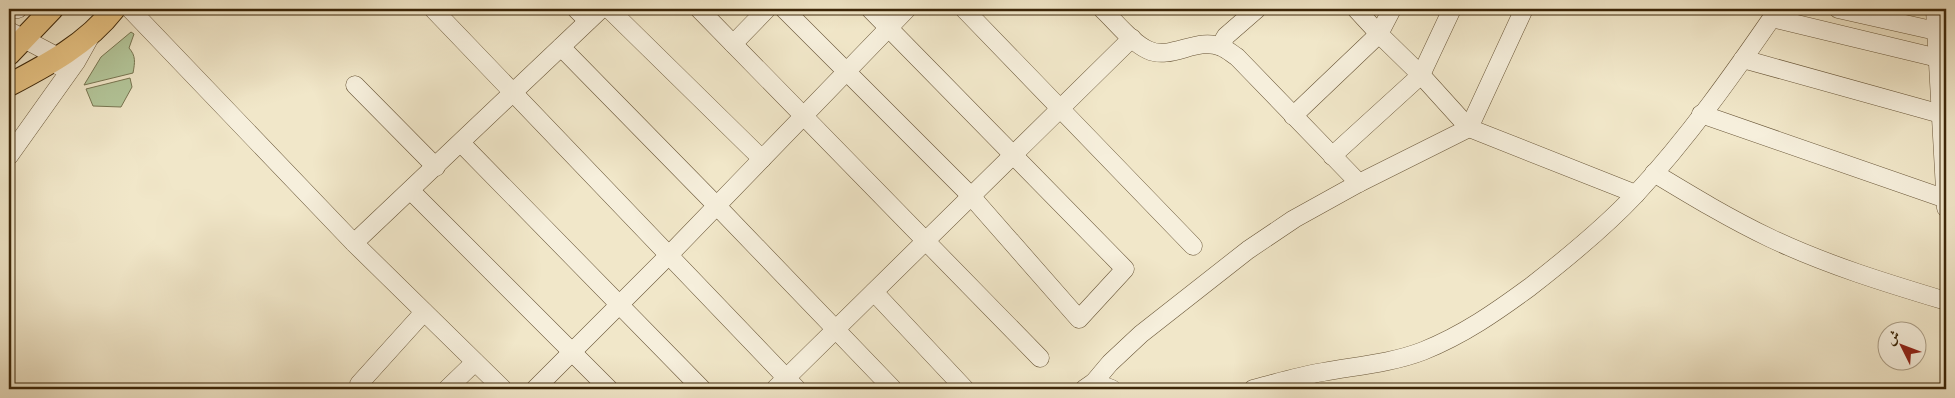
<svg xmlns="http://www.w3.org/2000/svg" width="1955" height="398" font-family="Vollkorn,Amiri,serif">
  <rect width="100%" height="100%" fill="#f1e7c9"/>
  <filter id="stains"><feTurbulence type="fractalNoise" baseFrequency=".004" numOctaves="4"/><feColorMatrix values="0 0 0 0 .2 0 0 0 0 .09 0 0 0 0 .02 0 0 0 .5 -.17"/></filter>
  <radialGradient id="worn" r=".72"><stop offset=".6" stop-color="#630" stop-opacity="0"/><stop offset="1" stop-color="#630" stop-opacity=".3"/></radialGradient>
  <g fill="#b4c79b" stroke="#787652">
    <path d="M131,32L134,34L129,48C136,56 135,62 133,73L84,85L101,57Z"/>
    <polygon points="130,78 132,87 121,107 93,106 86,89"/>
  </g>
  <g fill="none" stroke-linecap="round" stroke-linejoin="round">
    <g stroke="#695638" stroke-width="19">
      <g id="minor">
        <polyline points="130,9 354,243 503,389"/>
        <polyline points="433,9 797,389"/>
        <polyline points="576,9 588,21"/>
        <polyline points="609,9 762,159"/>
        <polyline points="699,9 1040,358"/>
        <polyline points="784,9 971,196 1079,319 1125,269 870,9"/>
        <polyline points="964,9 1193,246"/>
        <path d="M1102,9C1116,22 1131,42 1148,50C1171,61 1198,36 1221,47C1227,49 1232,54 1237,57L1359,183"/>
        <polyline points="1356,9 1379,34 1421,75 1469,128 1636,194"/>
        <polyline points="1838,9 1936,31"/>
        <polyline points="1935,9 1946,208"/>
        <polyline points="9,10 18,9"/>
        <polyline points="1772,18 1938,58"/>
        <polyline points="9,31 60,58 59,66"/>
        <polyline points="733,44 767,9"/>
        <polyline points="1220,46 1226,36 1257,9"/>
        <polyline points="561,47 717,206 893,389"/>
        <polyline points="1743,59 1941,114"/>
        <polyline points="355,85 436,167"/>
        <polyline points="1701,114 1946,199"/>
        <polyline points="1293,116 1379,34 1392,9"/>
        <polyline points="461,143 702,389"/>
        <polyline points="9,156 76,62 90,37"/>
        <polyline points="1332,156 1421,75 1452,9"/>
        <path d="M1654,173C1692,196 1730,219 1770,238C1827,265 1886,283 1946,301"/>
        <polyline points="411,191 609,389"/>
        <polyline points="354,243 601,9"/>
        <polyline points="874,292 965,389"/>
        <polyline points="1094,382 1112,389"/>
        <polyline points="359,389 359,384 424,312"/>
        <polyline points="447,389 475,362"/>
        <polyline points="535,389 669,255 907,9"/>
        <polyline points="775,389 1132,38"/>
        <polyline points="1084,389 1094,382 1110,363 1141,334 1248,250 1294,219 1359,183 1469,128 1524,9"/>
        <path d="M1253,389C1276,383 1299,376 1323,372C1356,366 1392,363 1423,351C1463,335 1496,312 1530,287C1566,259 1603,229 1635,195C1688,138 1734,73 1778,9"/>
      </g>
    </g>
    <g stroke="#3c2608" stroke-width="24">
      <g id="major">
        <polyline points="9,54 52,9"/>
        <path d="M9,85C47,65 87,44 114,9"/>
      </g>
    </g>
    <use href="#minor" stroke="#f6efdc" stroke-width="18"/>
    <use href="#major" stroke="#e8c484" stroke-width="22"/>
  </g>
  <rect width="1955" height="398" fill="none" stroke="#f1e7c9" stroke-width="30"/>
  <rect x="10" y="10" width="1935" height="378" fill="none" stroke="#3c2608" stroke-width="2.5"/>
  <rect x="15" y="15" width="1925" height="368" fill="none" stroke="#3c2608"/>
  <g transform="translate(1902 346) rotate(312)"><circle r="24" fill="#f6efdc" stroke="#ac9f87"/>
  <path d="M0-4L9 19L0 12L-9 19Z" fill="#8f2418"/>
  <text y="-8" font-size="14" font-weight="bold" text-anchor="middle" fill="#3c2608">ش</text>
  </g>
  <rect width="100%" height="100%" filter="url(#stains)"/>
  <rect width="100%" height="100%" fill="url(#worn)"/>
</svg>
